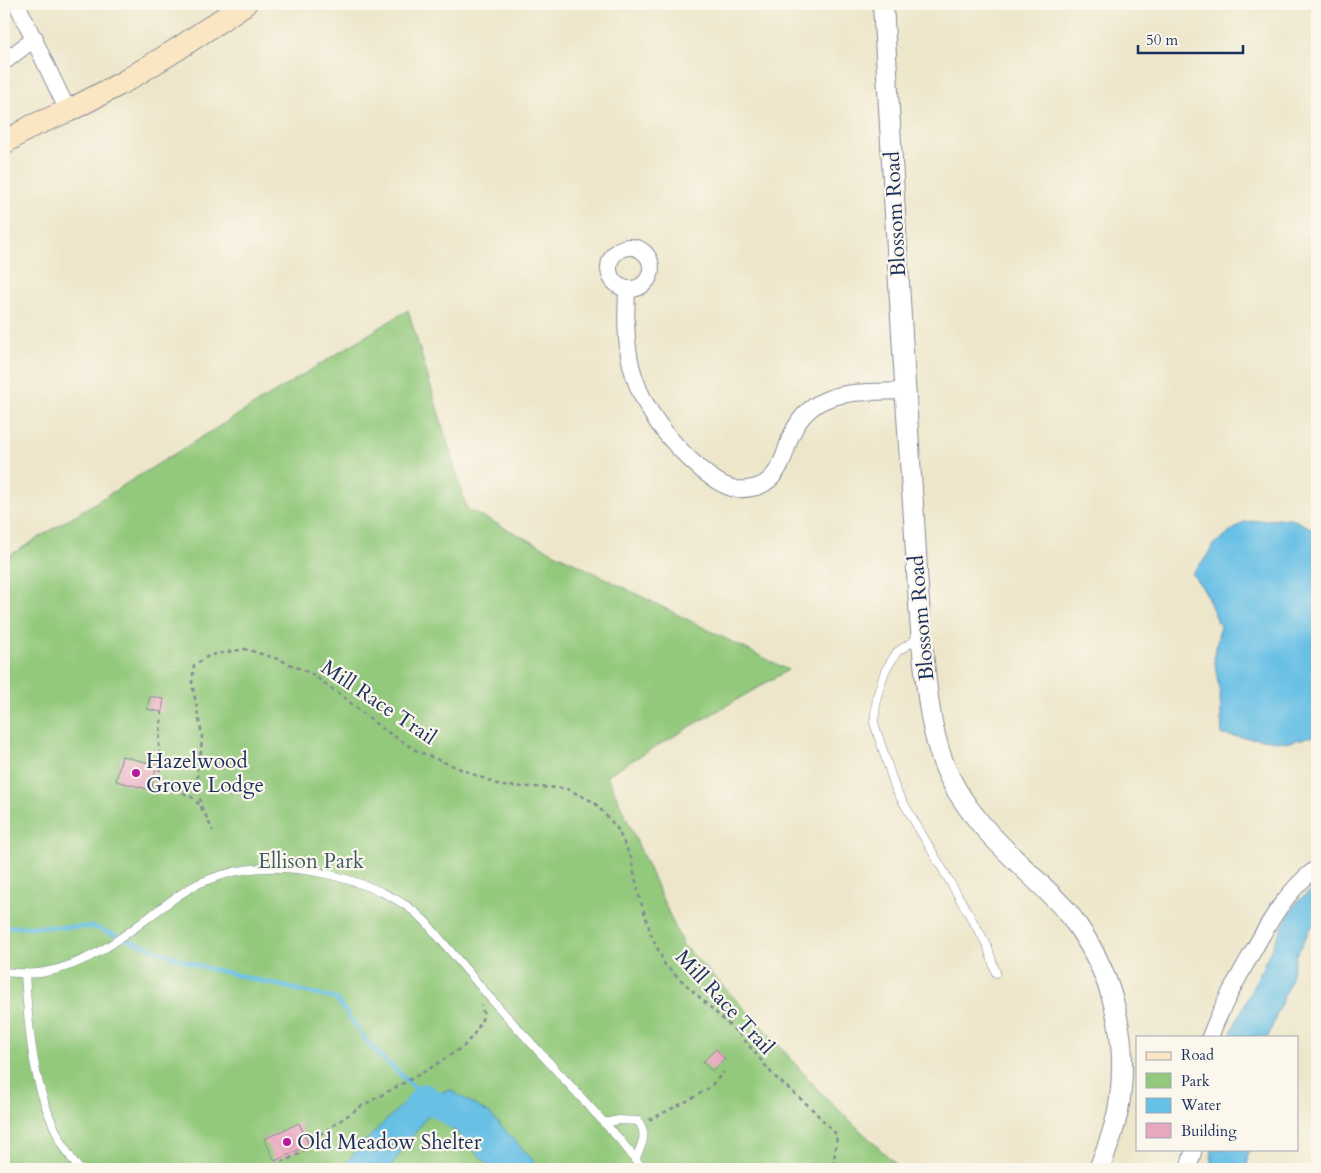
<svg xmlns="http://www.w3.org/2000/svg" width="1321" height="1173" font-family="Cardo,serif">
  <rect width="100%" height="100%" fill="#fbf7ec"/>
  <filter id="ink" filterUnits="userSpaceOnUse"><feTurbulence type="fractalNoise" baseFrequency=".02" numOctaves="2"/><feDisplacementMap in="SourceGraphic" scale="10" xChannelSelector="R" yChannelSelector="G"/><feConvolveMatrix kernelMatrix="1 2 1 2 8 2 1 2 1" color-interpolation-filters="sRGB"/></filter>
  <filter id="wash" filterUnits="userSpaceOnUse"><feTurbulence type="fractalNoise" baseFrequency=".0096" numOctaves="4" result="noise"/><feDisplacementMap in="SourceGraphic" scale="20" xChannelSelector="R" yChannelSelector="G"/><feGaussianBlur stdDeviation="1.12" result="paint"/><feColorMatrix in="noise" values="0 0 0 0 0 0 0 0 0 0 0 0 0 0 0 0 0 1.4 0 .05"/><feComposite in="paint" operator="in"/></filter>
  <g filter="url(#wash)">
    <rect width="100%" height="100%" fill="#ede6ca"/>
    <path fill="#93c97c" stroke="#577c6d" d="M 408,310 L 467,509 L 788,670 L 607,775 L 683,945 L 769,1034 L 819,1091 L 901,1169 L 4,1169 L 4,559 Z"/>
    <g fill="#67c0e5" stroke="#4178a2">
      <path d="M 1290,518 L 1317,531 L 1317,735 L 1289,742 L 1222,735 L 1220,695 L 1214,658 L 1220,627 L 1205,591 L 1192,574 L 1206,557 L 1215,543 L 1244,522 Z"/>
      <path d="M 1317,885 L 1317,921 L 1312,926 L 1296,955 L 1291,978 L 1268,1037 L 1231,1037 L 1232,1030 L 1284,923 L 1297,902 Z"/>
      <path d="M 450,1090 L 490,1114 L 541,1169 L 492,1169 L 454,1130 L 432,1113 L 425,1119 L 389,1169 L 341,1169 L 361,1145 L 405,1102 Z"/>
      <path d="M 1212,1149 L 1248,1149 L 1247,1169 L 1210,1169 Z"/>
    </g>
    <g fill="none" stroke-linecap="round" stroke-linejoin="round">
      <path stroke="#67c0e5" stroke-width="4.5" d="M 4,927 L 94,927 L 199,966 L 336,999 L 372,1048 L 424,1096"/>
      <path stroke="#67c0e5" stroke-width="25" d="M 370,1169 L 424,1096 L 454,1116"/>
    </g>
    <g id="blocks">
      <g fill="#e7a7bf">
        <path d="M 150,696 L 164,699 L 162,712 L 147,709 Z"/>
        <path d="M 122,756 L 157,765 L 151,790 L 116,781 Z"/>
        <path d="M 716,1049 L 725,1059 L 712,1071 L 703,1062 Z"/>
        <path d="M 299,1123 L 309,1145 L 275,1161 L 264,1139 Z"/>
      </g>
    </g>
  </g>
  <g filter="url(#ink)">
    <use href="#blocks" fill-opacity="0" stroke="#848a94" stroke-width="1"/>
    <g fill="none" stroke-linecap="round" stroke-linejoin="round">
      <g stroke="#848a94" stroke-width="9">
        <g id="service">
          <path d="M 919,637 L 897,652 L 885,671 L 877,696 L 874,723 L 896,790 L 987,945 L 996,973"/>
          <path d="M 4,972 C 17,973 32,975 45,972 C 89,964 123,937 157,911 C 172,900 187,888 205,881 C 247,863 292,865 335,876 C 368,885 401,897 425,921 L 491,999 L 621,1141 L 643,1169"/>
          <path d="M 25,973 C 29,1044 35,1111 79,1169"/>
          <path d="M 604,1123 L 619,1120 L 638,1121 C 649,1135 641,1145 635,1160"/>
        </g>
      </g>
      <g stroke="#848a94" stroke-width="18">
        <g id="minor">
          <path d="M 17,4 L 68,111"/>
          <path d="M 4,62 L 35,38"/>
          <circle cx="630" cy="268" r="21"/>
          <path d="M 627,289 C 626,315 625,340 631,365 C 635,382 643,400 652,414 C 666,437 708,484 736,489 C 744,490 758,488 765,483 C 778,475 784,458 788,444 C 807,386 855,393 905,391"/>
          <path d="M 1210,1037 C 1220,1010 1234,985 1248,960 C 1267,926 1285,891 1317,868"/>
          <path d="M 1188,1169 L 1194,1149"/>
        </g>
      </g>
      <g stroke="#848a94" stroke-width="22">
        <path id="tertiary" d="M 883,4 C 893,171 901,337 913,504 C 917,560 918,615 925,671 C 928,702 932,732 943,762 C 965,822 1022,863 1064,908 C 1070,914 1074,921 1079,928 C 1113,978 1128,1038 1120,1098 C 1117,1123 1108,1146 1099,1169"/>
      </g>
      <g stroke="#848a94" stroke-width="24">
        <path id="secondary" d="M 4,143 L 32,126 L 68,111 L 122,83 L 176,50 L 245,4"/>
      </g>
      <g stroke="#848a94" stroke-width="2.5" stroke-dasharray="4 4" stroke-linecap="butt">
        <path d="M 152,785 C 165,789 184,790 194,799 C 203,807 208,821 213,831"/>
        <path d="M 160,787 L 159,742 L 162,712"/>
        <path d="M 202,810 L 198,787 L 197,764 L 201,752 L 202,735 L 192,683 L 194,665 L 210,655 L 245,649 L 278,659 L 312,674 L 346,699 L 380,727 L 417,751 L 502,786 L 565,788 L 594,802 L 617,828 L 631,858 L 639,896 L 651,934 L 665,965 L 742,1037 L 774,1076 L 809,1106 L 837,1135 L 833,1169"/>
        <path d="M 649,1120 L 691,1099 L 709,1088 L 724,1072"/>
        <path d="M 267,1169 L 301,1153 L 316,1137 L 360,1107 L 429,1069 L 464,1046 L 477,1030 L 484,1015 L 481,1005"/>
      </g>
      <use href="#service" stroke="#fff" stroke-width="8"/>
      <use href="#minor" stroke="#fff" stroke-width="16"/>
      <use href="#tertiary" stroke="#fff" stroke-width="20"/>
      <use href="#secondary" stroke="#fbe6c4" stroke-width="22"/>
    </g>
  </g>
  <g fill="#b5179e" stroke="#fbf7ec" stroke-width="2">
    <circle cx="136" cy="773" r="5"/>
    <circle cx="287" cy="1142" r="5"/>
  </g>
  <g text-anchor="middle" stroke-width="4.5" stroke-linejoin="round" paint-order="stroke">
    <g font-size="21" fill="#1b2f5e" stroke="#fbf7ec">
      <text transform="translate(895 214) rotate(-93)" y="7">Blossom Road</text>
      <text transform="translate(921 618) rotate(-95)" y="7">Blossom Road</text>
      <text transform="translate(379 702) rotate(34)" y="7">Mill Race Trail</text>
      <text transform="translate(725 1002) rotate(47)" y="7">Mill Race Trail</text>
    </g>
    <g font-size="21" fill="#1b2f5e" stroke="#fbf7ec" text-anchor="start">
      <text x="146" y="768">Hazelwood<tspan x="146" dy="24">Grove Lodge</tspan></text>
      <text x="297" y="1149">Old Meadow Shelter</text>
    </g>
    <g font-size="21" fill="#3f5d67" stroke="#fbf7ec">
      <text x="311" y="868">Ellison Park</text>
    </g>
  </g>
  <rect width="1321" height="1173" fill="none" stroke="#fbf7ec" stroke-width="20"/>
  <rect x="1136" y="1036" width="162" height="115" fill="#fbf7ec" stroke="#a1a7b3"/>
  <rect x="1146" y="1052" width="25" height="8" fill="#fbe6c4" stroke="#a1a7b3"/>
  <text x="1181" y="1060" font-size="15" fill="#1b2f5e">Road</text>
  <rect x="1146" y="1073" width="25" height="15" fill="#93c97c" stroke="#a1a7b3"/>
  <text x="1181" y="1086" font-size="15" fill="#1b2f5e">Park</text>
  <rect x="1146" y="1098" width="25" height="15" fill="#67c0e5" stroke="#a1a7b3"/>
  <text x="1181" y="1110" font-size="15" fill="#1b2f5e">Water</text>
  <rect x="1146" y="1123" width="25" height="15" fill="#e7a7bf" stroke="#a1a7b3"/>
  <text x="1181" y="1136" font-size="15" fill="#1b2f5e">Building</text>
  <path d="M1138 45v8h105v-8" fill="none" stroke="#1b2f5e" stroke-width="2.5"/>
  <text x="1146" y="45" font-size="15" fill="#1b2f5e" stroke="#fbf7ec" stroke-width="4" paint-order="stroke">50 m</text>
</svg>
